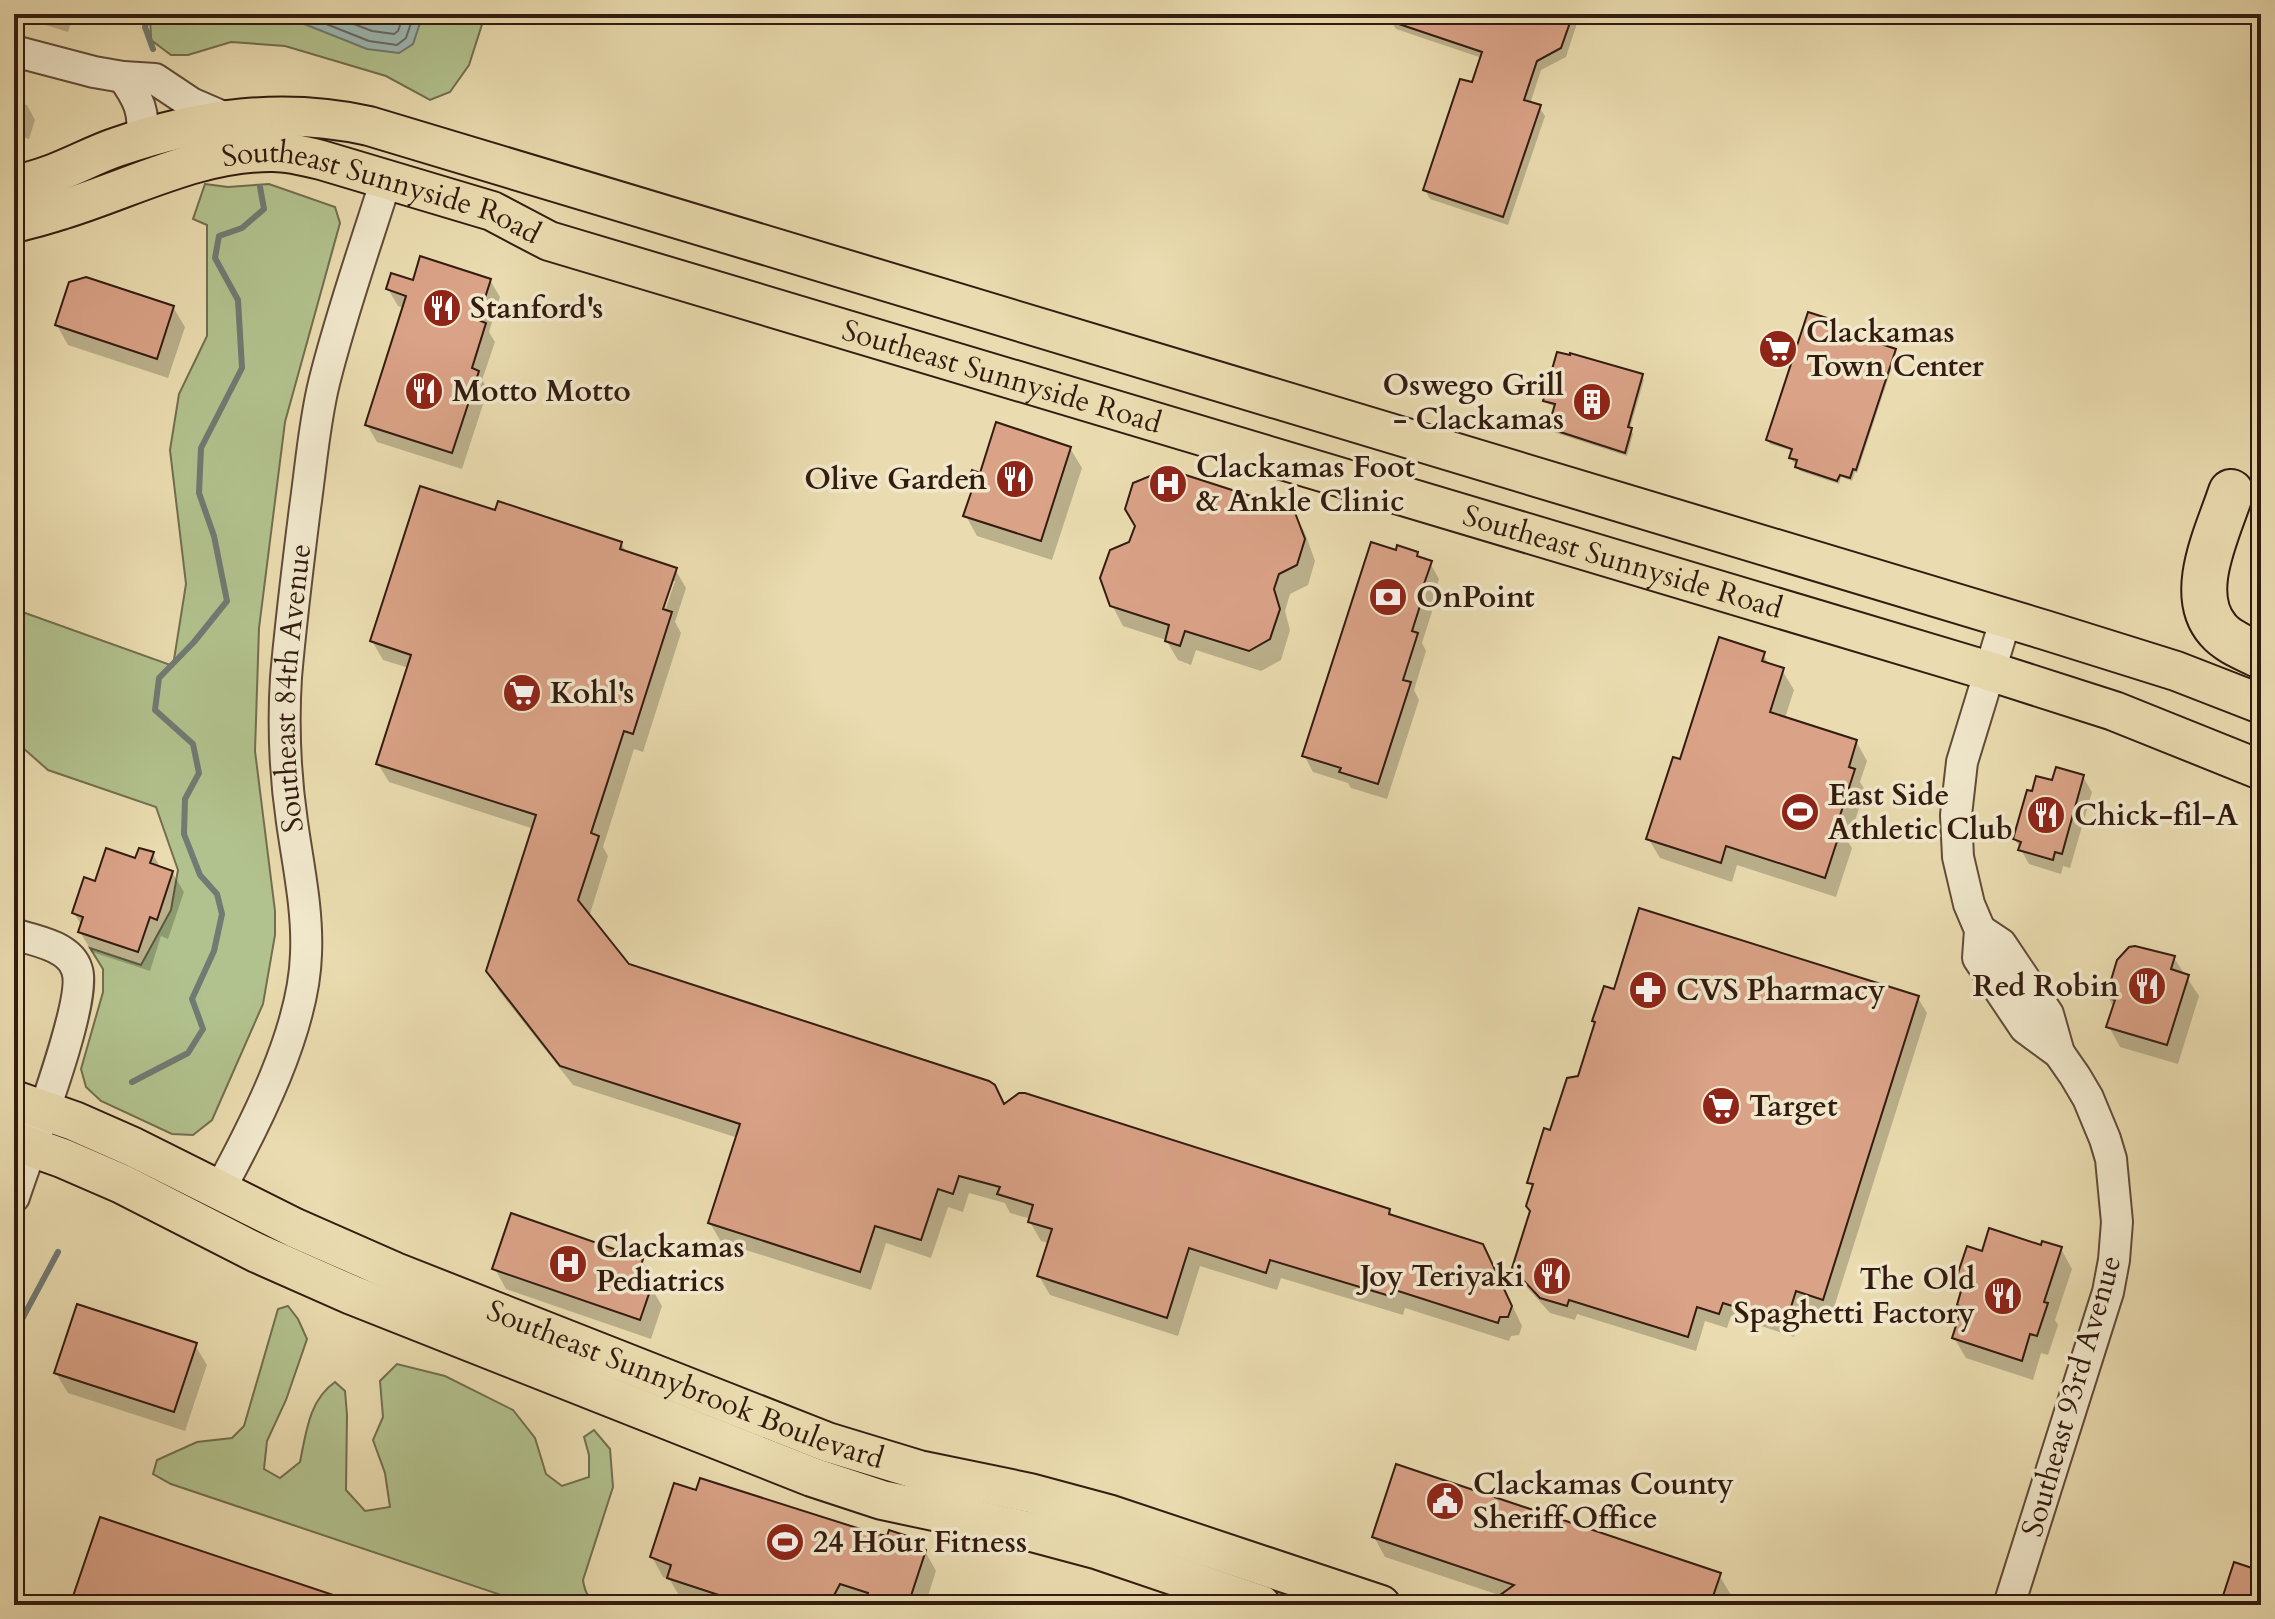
<svg xmlns="http://www.w3.org/2000/svg" width="2275" height="1619" font-family="Cardo,serif">
  <rect width="100%" height="100%" fill="#eadcb0"/>
  <filter id="stains"><feTurbulence type="fractalNoise" baseFrequency=".0025" numOctaves="4"/><feColorMatrix values="0 0 0 0 .2 0 0 0 0 .09 0 0 0 0 .02 0 0 0 .5 -.17"/></filter>
  <radialGradient id="worn" r=".72"><stop offset=".6" stop-color="#630" stop-opacity="0"/><stop offset="1" stop-color="#630" stop-opacity=".3"/></radialGradient>
  <g fill="#b2c28e" stroke="#726e4f" stroke-width="2">
    <path d="M 150,14 L 485,14 L 485,15 L 469,65 L 450,92 L 430,100 L 386,76 L 285,46 L 231,42 L 188,55 L 171,55 L 151,40 Z"/>
    <path d="M 205,184 L 228,187 L 269,184 L 335,207 L 340,223 L 285,422 L 259,628 L 255,751 L 275,911 L 275,935 L 263,1004 L 212,1120 L 193,1135 L 172,1134 L 101,1101 L 86,1087 L 81,1069 L 103,992 L 103,969 L 90,948 L 141,965 L 171,910 L 178,870 L 156,807 L 48,770 L 14,740 L 14,609 L 173,666 L 186,584 L 170,450 L 179,394 L 207,336 L 207,225 L 193,219 Z"/>
    <path d="M 288,1306 L 298,1319 L 307,1339 L 286,1400 L 267,1441 L 264,1469 L 280,1478 L 300,1462 C 306,1433 309,1400 335,1382 L 345,1391 L 347,1415 L 346,1490 L 365,1511 L 390,1507 L 385,1473 L 373,1440 L 383,1417 L 380,1381 L 397,1364 L 445,1376 L 513,1410 L 535,1438 L 546,1474 L 562,1486 L 589,1477 L 589,1455 L 584,1437 L 594,1430 L 610,1449 L 613,1487 L 583,1580 C 585,1594 589,1599 601,1605 L 524,1605 L 513,1599 L 171,1484 L 153,1474 L 157,1460 L 197,1442 L 232,1438 L 244,1426 L 278,1309 Z"/>
  </g>
  <path fill="#9bb9b5" stroke="#717a73" stroke-width="2" d="M 279,14 L 422,14 L 422,17 L 413,44 L 399,53 L 367,49 Z"/>
  <g fill="#0003" fill-rule="evenodd">
    <path d="M 32,14 L 74,14 L 68,32 L 36,22 Z"/>
    <path d="M 1350,14 L 1580,14 L 1566,57 L 1541,70 L 1530,104 L 1539,107 L 1545,116 L 1508,225 L 1430,199 L 1425,190 L 1473,85 L 1482,58 L 1396,29 L 1391,21 L 1375,15 L 1366,19 Z"/>
    <path d="M 14,92 L 21,103 L 27,105 L 35,120 L 29,139 L 14,134 Z"/>
    <path d="M 490,280 L 500,297 L 489,332 L 495,342 L 482,380 L 488,389 L 462,469 L 377,442 L 367,425 L 404,308 L 398,306 L 388,289 L 414,283 Z"/>
    <path d="M 173,307 L 185,327 L 168,378 L 68,345 L 57,325 Z"/>
    <path d="M 1832,322 L 1834,326 L 1832,330 L 1894,351 L 1896,355 L 1857,473 L 1855,472 L 1852,481 L 1841,477 L 1839,484 L 1800,471 L 1797,467 L 1799,463 L 1793,462 L 1791,458 L 1793,451 L 1770,444 L 1768,440 Z"/>
    <path d="M 1642,376 L 1644,380 L 1630,428 L 1633,434 L 1627,456 L 1553,432 L 1551,428 L 1557,407 L 1548,404 L 1545,400 Z"/>
    <path d="M 1070,448 L 1082,468 L 1052,560 L 977,536 L 966,516 L 973,492 L 969,485 L 981,475 Z"/>
    <path d="M 1293,512 L 1305,533 L 1315,561 L 1308,585 L 1290,594 L 1285,611 L 1290,630 L 1281,660 L 1261,671 L 1196,650 L 1191,665 L 1178,660 L 1166,640 L 1123,626 L 1112,605 Z"/>
    <path d="M 496,513 L 621,543 L 627,553 L 675,569 L 686,588 L 675,622 L 681,633 L 643,752 L 634,749 L 603,847 L 608,856 L 589,917 L 628,966 L 994,1086 L 1005,1105 L 1389,1210 L 1393,1218 L 1493,1265 L 1522,1326 L 1519,1335 L 1511,1336 L 1509,1341 L 1405,1308 L 1403,1315 L 1281,1278 L 1277,1290 L 1200,1266 L 1178,1336 L 1050,1295 L 1039,1276 L 1049,1243 L 1041,1241 L 1030,1222 L 1031,1219 L 1010,1213 L 1005,1203 L 969,1193 L 963,1212 L 948,1207 L 931,1258 L 886,1243 L 871,1290 L 721,1242 L 710,1223 L 738,1138 L 573,1085 L 499,991 L 488,971 L 534,829 L 389,782 L 378,764 L 409,668 L 383,660 L 372,641 ZM 671,581 L 675,581 L 662,620 L 658,618 Z"/>
    <path d="M 1397,552 L 1417,554 L 1420,559 L 1430,563 L 1439,579 L 1433,598 L 1435,602 L 1422,643 L 1426,651 L 1414,690 L 1419,700 L 1387,799 L 1351,788 L 1348,783 L 1313,772 L 1304,755 Z"/>
    <path d="M 1763,654 L 1770,666 L 1782,670 L 1794,690 L 1785,718 L 1856,741 L 1867,761 L 1860,782 L 1865,790 L 1848,842 L 1852,848 L 1836,897 L 1737,865 L 1732,882 L 1660,858 L 1648,838 L 1681,762 Z"/>
    <path d="M 2083,777 L 2092,792 L 2070,868 L 2063,866 L 2061,874 L 2029,864 L 2015,839 L 2034,794 L 2054,782 Z"/>
    <path d="M 153,854 L 161,869 L 172,872 L 184,892 L 168,939 L 161,936 L 150,971 L 92,952 L 80,932 L 82,926 L 74,913 L 96,883 Z"/>
    <path d="M 2174,958 L 2199,996 L 2178,1064 L 2120,1047 L 2109,1027 L 2114,1008 L 2108,997 Z"/>
    <path d="M 1615,992 L 1918,998 L 1927,1013 L 1832,1314 L 1804,1305 L 1794,1337 L 1731,1316 L 1727,1328 L 1705,1321 L 1696,1351 L 1577,1314 L 1575,1320 L 1550,1313 L 1523,1283 L 1514,1267 L 1532,1213 L 1533,1189 L 1529,1182 L 1580,1078 Z"/>
    <path d="M 2042,1248 L 2061,1249 L 2072,1269 L 2055,1320 L 2058,1325 L 2048,1355 L 2041,1353 L 2033,1380 L 1966,1358 L 1954,1338 L 1963,1312 L 1959,1305 L 1961,1297 L 1956,1288 L 1983,1254 Z"/>
    <path d="M 642,1260 L 653,1280 L 651,1287 L 662,1306 L 651,1339 L 506,1289 L 495,1269 Z"/>
    <path d="M 195,1345 L 207,1365 L 185,1431 L 68,1393 L 56,1373 Z"/>
    <path d="M 872,1535 L 914,1541 L 919,1549 L 925,1551 L 936,1571 L 925,1605 L 858,1605 L 851,1603 L 850,1605 L 703,1605 L 680,1597 L 670,1580 L 663,1577 L 652,1557 Z"/>
    <path d="M 1374,1537 L 1719,1575 L 1731,1595 L 1727,1605 L 1490,1605 L 1502,1596 L 1385,1557 Z"/>
  </g>
  <g fill="none" stroke-linecap="round" stroke-linejoin="round">
    <g stroke="#676a62" stroke-width="2">
      <path d="M 301,14 L 369,41 L 397,45 L 406,38 L 414,14"/>
      <path d="M 328,14 L 372,31 L 394,34 L 398,31 L 404,14"/>
    </g>
    <g stroke="#717a73" stroke-width="6">
      <path d="M 149,14 L 145,27 L 153,49"/>
      <path d="M 132,1082 L 188,1053 L 203,1029 L 192,999 L 214,951 L 222,914 L 217,894 L 200,875 L 184,834 L 185,799 L 199,773 L 193,744 L 155,710 L 159,678 L 194,642 L 227,601 L 214,536 L 199,493 L 201,448 L 242,368 L 238,300 L 215,258 L 219,236 L 242,228 L 264,209 L 260,187"/>
      <path d="M 14,1334 L 58,1252"/>
    </g>
  </g>
  <g fill="#daa287" stroke="#331b10" stroke-width="2">
    <path d="M 1378,14 L 1573,14 L 1561,48 L 1537,61 L 1524,100 L 1541,105 L 1503,217 L 1423,190 L 1460,79 L 1472,82 L 1482,52 L 1378,17 Z"/>
    <path d="M 420,256 L 491,279 L 478,320 L 486,323 L 472,368 L 479,371 L 452,453 L 365,425 L 406,296 L 386,289 L 391,273 L 413,280 Z"/>
    <path d="M 86,277 L 174,306 L 157,359 L 55,325 L 69,282 Z"/>
    <path d="M 1808,312 L 1833,320 L 1831,327 L 1896,349 L 1856,470 L 1853,469 L 1850,478 L 1840,475 L 1837,481 L 1795,467 L 1797,460 L 1789,458 L 1792,449 L 1766,440 Z"/>
    <path d="M 1557,352 L 1570,355 L 1570,353 L 1643,374 L 1628,427 L 1632,428 L 1625,453 L 1548,428 L 1555,404 L 1543,401 Z"/>
    <path d="M 996,422 L 1071,447 L 1041,541 L 963,516 L 973,487 L 967,485 L 972,470 L 980,473 Z"/>
    <path d="M 1167,469 L 1294,510 L 1305,539 L 1297,565 L 1279,574 L 1274,589 L 1280,609 L 1270,639 L 1249,651 L 1185,631 L 1180,646 L 1165,641 L 1169,625 L 1110,606 L 1100,578 L 1110,550 L 1129,542 L 1135,526 L 1125,509 L 1133,483 Z"/>
    <path d="M 420,486 L 495,510 L 498,501 L 622,542 L 620,549 L 677,568 L 663,609 L 672,612 L 633,734 L 624,731 L 591,833 L 599,836 L 578,900 L 629,964 L 989,1081 L 995,1085 L 1004,1104 L 1019,1093 L 1025,1093 L 1390,1209 L 1389,1214 L 1483,1244 L 1512,1306 L 1508,1317 L 1500,1317 L 1498,1323 L 1395,1290 L 1393,1297 L 1270,1260 L 1266,1273 L 1189,1248 L 1167,1318 L 1037,1276 L 1052,1229 L 1028,1222 L 1033,1205 L 997,1194 L 1000,1187 L 959,1176 L 953,1194 L 938,1189 L 921,1240 L 875,1226 L 860,1272 L 708,1223 L 740,1124 L 560,1066 L 486,971 L 536,815 L 376,764 L 411,655 L 370,641 Z"/>
    <path d="M 1371,542 L 1396,550 L 1397,545 L 1418,552 L 1417,556 L 1432,561 L 1424,584 L 1427,584 L 1412,631 L 1418,633 L 1403,680 L 1411,682 L 1378,784 L 1339,772 L 1341,768 L 1302,756 Z"/>
    <path d="M 1719,637 L 1765,652 L 1762,661 L 1784,668 L 1770,712 L 1857,740 L 1849,767 L 1855,769 L 1837,825 L 1842,826 L 1825,878 L 1726,846 L 1721,863 L 1646,839 L 1673,757 L 1680,759 Z"/>
    <path d="M 2056,767 L 2084,775 L 2062,854 L 2055,852 L 2053,860 L 2018,850 L 2021,842 L 2013,839 L 2027,790 L 2032,791 L 2036,776 L 2052,780 Z"/>
    <path d="M 106,848 L 135,858 L 139,848 L 154,852 L 150,863 L 173,871 L 157,920 L 150,917 L 138,952 L 78,932 L 83,917 L 72,913 L 84,877 L 95,881 Z"/>
    <path d="M 1639,908 L 1919,996 L 1823,1300 L 1796,1291 L 1786,1323 L 1723,1303 L 1719,1314 L 1697,1307 L 1688,1337 L 1569,1300 L 1567,1306 L 1540,1298 L 1512,1268 L 1530,1211 L 1526,1206 L 1533,1184 L 1527,1183 L 1544,1128 L 1550,1130 L 1567,1078 L 1578,1076 L 1595,1022 L 1592,1021 L 1604,986 L 1614,989 Z"/>
    <path d="M 2135,946 L 2175,956 L 2171,969 L 2189,975 L 2167,1045 L 2106,1027 L 2115,1000 L 2106,997 L 2117,960 L 2129,947 Z"/>
    <path d="M 511,1213 L 643,1259 L 636,1279 L 652,1285 L 640,1320 L 492,1269 Z"/>
    <path d="M 1989,1228 L 2041,1245 L 2042,1241 L 2062,1247 L 2044,1302 L 2048,1303 L 2037,1336 L 2030,1334 L 2022,1361 L 1952,1338 L 1962,1307 L 1957,1305 L 1961,1291 L 1953,1288 L 1967,1246 L 1982,1251 Z"/>
    <path d="M 77,1304 L 197,1343 L 174,1412 L 54,1373 Z"/>
    <path d="M 1396,1464 L 1721,1573 L 1710,1605 L 1486,1605 L 1514,1585 L 1372,1537 Z"/>
    <path d="M 700,1478 L 873,1533 L 887,1536 L 889,1530 L 916,1539 L 914,1545 L 926,1550 L 908,1605 L 883,1605 L 866,1599 L 868,1593 L 840,1584 L 830,1603 L 820,1600 L 818,1605 L 749,1605 L 667,1578 L 671,1565 L 650,1557 L 674,1483 L 696,1490 Z"/>
    <path d="M 100,1517 L 354,1602 L 354,1605 L 70,1605 Z"/>
    <path d="M 2234,1562 L 2261,1571 L 2261,1605 L 2220,1605 Z"/>
  </g>
  <g fill="none" stroke-linecap="round" stroke-linejoin="round">
    <g stroke="#614b38" stroke-width="34">
      <g id="minor">
        <path d="M 14,51 L 94,72 L 123,77 L 155,79 L 191,103 L 228,119"/>
        <path d="M 123,77 C 138,98 146,113 141,140"/>
        <path d="M 2006,618 L 1962,762 L 1956,815 L 1958,857 L 1969,904 L 1980,930 L 1978,958 L 2025,1028 L 2059,1053 L 2075,1076 L 2088,1098 L 2105,1139 L 2111,1159 L 2117,1222 L 2114,1260 L 2108,1292 L 2009,1605"/>
        <path d="M 1980,930 L 2001,944 L 2048,1014 L 2059,1053"/>
        <path id="s1" d="M 219,1191 C 255,1125 304,1030 306,954 C 308,910 298,865 292,822 C 285,774 283,725 286,677 C 291,620 298,564 305,508 C 311,466 314,424 324,383 C 341,314 365,247 386,180"/>
        <path d="M 14,1197 C 27,1156 88,1002 77,970 C 71,948 39,941 20,936"/>
        <path d="M 1305,1605 L 1310,1582"/>
      </g>
    </g>
    <g stroke="#331b10" stroke-width="42">
      <g id="major">
        <path d="M 14,186 C 28,182 42,178 55,173 C 76,165 96,154 117,147 C 201,118 282,107 369,126 L 2045,630 L 2176,671 L 2261,704"/>
        <path id="s2" d="M 14,223 C 30,219 46,215 61,210 C 130,189 199,151 273,152 C 289,152 305,156 321,160 L 492,211 L 549,241 L 1989,671 L 2114,711 L 2261,770"/>
        <path id="s3" d="M 14,1100 L 74,1121 L 133,1147 L 295,1228 L 395,1272 L 827,1442 L 919,1470 L 1030,1493 L 1108,1514 L 1381,1605"/>
        <path d="M 14,1141 L 62,1158 L 122,1184 L 257,1253 L 352,1295 L 812,1477 L 882,1500 L 1028,1531 L 1099,1550 L 1261,1605"/>
      </g>
    </g>
    <g stroke="#331b10" stroke-width="48">
      <path id="highway" d="M 2231,492 C 2218,532 2186,594 2218,630 C 2228,642 2247,649 2261,656"/>
    </g>
    <use href="#minor" stroke="#f1e8cc" stroke-width="30"/>
    <use href="#major" stroke="#eadcb0" stroke-width="38"/>
    <use href="#highway" stroke="#eadcb0" stroke-width="44"/>
  </g>
  <defs>
    <g id="restaurant-disc" transform="scale(2)"><circle r="9.5" fill="#8f2418" stroke="#f1e8cc"/><path d="M-5-6h1v4h1v-4h1v4h1v-4h1v5L-1.5 .5V6h-2V.5L-5-1ZM5-6V6H3V1.5H1.5Q1.5-4 5-6Z" fill="#fff"/></g>
    <g id="supermarket-disc" transform="scale(2)"><circle r="9.5" fill="#8f2418" stroke="#f1e8cc"/><path d="M-6-5.5h2.5l.6 2H6L4.5 2H-2.5L-4.4-4H-6ZM-1.5 3.2a1.3 1.3 0 1 0 .1 0ZM3 3.2a1.3 1.3 0 1 0 .1 0Z" fill="#fff"/></g>
    <g id="building-disc" transform="scale(2)"><circle r="9.5" fill="#8f2418" stroke="#f1e8cc"/><path d="M-4-6H4V6H1V3H-1V6H-4ZM-2.5-4.3h1.7v1.8h-1.7ZM.8-4.3h1.7v1.8H.8ZM-2.5-1h1.7V.8h-1.7ZM.8-1h1.7V.8H.8Z" fill="#fff"/></g>
    <g id="hospital-disc" transform="scale(2)"><circle r="9.5" fill="#8f2418" stroke="#f1e8cc"/><path d="M-5-5h3v3.5h4V-5h3V5h-3V1.5h-4V5h-3Z" fill="#fff"/></g>
    <g id="bank-disc" transform="scale(2)"><circle r="9.5" fill="#8f2418" stroke="#f1e8cc"/><path d="M-6-4H6V4H-6ZM0-2.3a2.3 2.3 0 1 0 0 4.6a2.3 2.3 0 1 0 0-4.6Z" fill="#fff"/></g>
    <g id="stadium-disc" transform="scale(2)"><circle r="9.5" fill="#8f2418" stroke="#f1e8cc"/><path d="M0-5a6.5 5 0 1 0 0 10a6.5 5 0 1 0 0-10ZM-3.5-1.8h7v3.6h-7Z" fill="#fff"/></g>
    <g id="pharmacy-disc" transform="scale(2)"><circle r="9.5" fill="#8f2418" stroke="#f1e8cc"/><path d="M-2-6h4v4h4v4h-4v4h-4v-4h-4v-4h4Z" fill="#fff"/></g>
    <g id="civic-disc" transform="scale(2)"><circle r="9.5" fill="#8f2418" stroke="#f1e8cc"/><path d="M-.6-6.5H3V-4.5H.6V-3L4-1V1h2V6H-6V1h2V-1L-.6-3ZM-1.2 2.5V6h2.4V2.5Z" fill="#fff"/></g>
  </defs>
  <g fill-rule="evenodd">
    <use href="#restaurant-disc" x="442" y="308"/>
    <use href="#supermarket-disc" x="1778" y="349"/>
    <use href="#restaurant-disc" x="424" y="391"/>
    <use href="#building-disc" x="1592" y="402"/>
    <use href="#restaurant-disc" x="1015" y="479"/>
    <use href="#hospital-disc" x="1168" y="484"/>
    <use href="#bank-disc" x="1388" y="597"/>
    <use href="#supermarket-disc" x="522" y="693"/>
    <use href="#stadium-disc" x="1800" y="812"/>
    <use href="#restaurant-disc" x="2046" y="815"/>
    <use href="#restaurant-disc" x="2147" y="986"/>
    <use href="#pharmacy-disc" x="1648" y="990"/>
    <use href="#supermarket-disc" x="1721" y="1106"/>
    <use href="#hospital-disc" x="568" y="1264"/>
    <use href="#restaurant-disc" x="1552" y="1276"/>
    <use href="#restaurant-disc" x="2003" y="1296"/>
    <use href="#civic-disc" x="1445" y="1501"/>
    <use href="#stadium-disc" x="785" y="1542"/>
  </g>
  <g text-anchor="middle" stroke-width="7" stroke-linejoin="round" paint-order="stroke">
    <g font-size="30" fill="#331b10" stroke="#f1e8cc">
      <text dy="10" stroke="none"><textPath href="#s2" startOffset="384">Southeast Sunnyside Road</textPath></text>
      <text dy="10" stroke="none"><textPath href="#s2" startOffset="1034">Southeast Sunnyside Road</textPath></text>
      <text dy="10" stroke="none"><textPath href="#s2" startOffset="1682">Southeast Sunnyside Road</textPath></text>
      <text dy="10" stroke="none"><textPath href="#s1" startOffset="522">Southeast 84th Avenue</textPath></text>
      <text dy="10" stroke="none"><textPath href="#s3" startOffset="730">Southeast Sunnybrook Boulevard</textPath></text>
      <text transform="translate(2071 1396) rotate(-74)" y="10">Southeast 93rd Avenue</text>
    </g>
    <g font-size="30" font-weight="bold" fill="#331b10" stroke="#f1e8cc" text-anchor="start">
      <text x="470" y="318">Stanford's</text>
      <text x="1806" y="342">Clackamas<tspan x="1806" dy="34">Town Center</tspan></text>
      <text x="1564" y="395" text-anchor="end">Oswego Grill<tspan x="1564" dy="34">- Clackamas</tspan></text>
      <text x="452" y="401">Motto Motto</text>
      <text x="1196" y="477">Clackamas Foot<tspan x="1196" dy="34">&amp; Ankle Clinic</tspan></text>
      <text x="987" y="489" text-anchor="end">Olive Garden</text>
      <text x="1416" y="607">OnPoint</text>
      <text x="550" y="703">Kohl's</text>
      <text x="1828" y="805">East Side<tspan x="1828" dy="34">Athletic Club</tspan></text>
      <text x="2074" y="825">Chick-fil-A</text>
      <text x="2119" y="996" text-anchor="end">Red Robin</text>
      <text x="1676" y="1000">CVS Pharmacy</text>
      <text x="1749" y="1116">Target</text>
      <text x="596" y="1257">Clackamas<tspan x="596" dy="34">Pediatrics</tspan></text>
      <text x="1524" y="1286" text-anchor="end">Joy Teriyaki</text>
      <text x="1975" y="1289" text-anchor="end">The Old<tspan x="1975" dy="34">Spaghetti Factory</tspan></text>
      <text x="1473" y="1494">Clackamas County<tspan x="1473" dy="34">Sheriff Office</tspan></text>
      <text x="813" y="1552">24 Hour Fitness</text>
    </g>
  </g>
  <rect width="2275" height="1619" fill="none" stroke="#eadcb0" stroke-width="48"/>
  <rect x="16" y="16" width="2243" height="1587" fill="none" stroke="#331b10" stroke-width="4"/>
  <rect x="24" y="24" width="2227" height="1571" fill="none" stroke="#331b10" stroke-width="2"/>
  <rect width="100%" height="100%" filter="url(#stains)"/>
  <rect width="100%" height="100%" fill="url(#worn)"/>
</svg>
